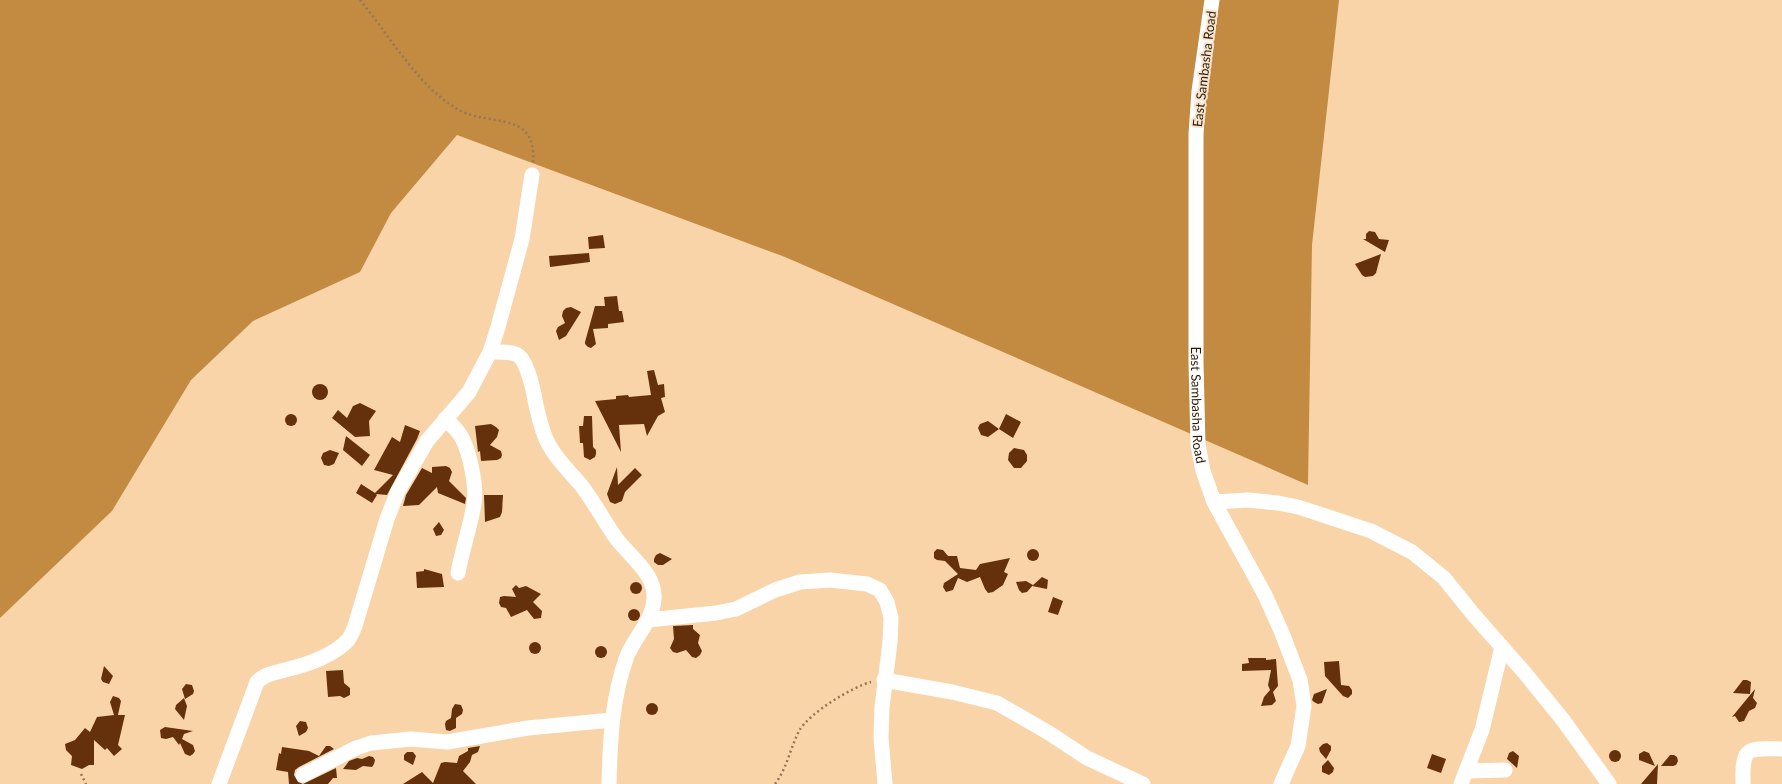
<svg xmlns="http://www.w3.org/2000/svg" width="1782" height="784" font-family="Lato,sans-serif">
  <rect width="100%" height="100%" fill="#fad4a9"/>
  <path fill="#c38b42" d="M 0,0 L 1339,0 L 1312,245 L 1308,485 L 785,257 L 457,135 L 391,213 L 360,272 L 253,321 L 191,380 L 112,511 L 0,618 Z"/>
  <g fill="#65310c">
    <path d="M 1369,231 L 1375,232 L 1379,239 L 1389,240 L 1385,252 L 1363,239 L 1366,239 L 1366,234 Z"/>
    <path d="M 603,235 L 605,248 L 589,249 L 588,237 Z"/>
    <path d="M 589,253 L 590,262 L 550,267 L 549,256 Z"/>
    <path d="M 1381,254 L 1376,273 L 1373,276 L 1365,277 L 1362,275 L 1355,264 Z"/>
    <path d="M 617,296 L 619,311 L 622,311 L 624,322 L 608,324 L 608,328 L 593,329 L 596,344 L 591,348 L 588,347 L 585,344 L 585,342 L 595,306 L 605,306 L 604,297 Z"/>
    <path d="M 571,307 L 581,312 L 566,336 L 559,340 L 556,331 L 558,327 L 565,323 L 562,316 L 563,311 L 566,308 Z"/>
    <path d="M 654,370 L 658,385 L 664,384 L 665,397 L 661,398 L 665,412 L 658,416 L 647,436 L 644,424 L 619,425 L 621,452 L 595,401 L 616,399 L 616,396 L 628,395 L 629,397 L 651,395 L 647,371 Z"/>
    <circle cx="320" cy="392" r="8"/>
    <path d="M 360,403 L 376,411 L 369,421 L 370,436 L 355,437 L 332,418 L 338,410 L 347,418 L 353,406 Z"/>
    <path d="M 1006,414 L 1021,422 L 1013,438 L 999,429 L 988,437 L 981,435 L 978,428 L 980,424 L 988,421 L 999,429 Z"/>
    <circle cx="291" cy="420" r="6"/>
    <path d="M 584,416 L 592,416 L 593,447 L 596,450 L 596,454 L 595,457 L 590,460 L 584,457 L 583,443 L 580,443 L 579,426 L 583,426 Z"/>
    <path d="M 491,424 L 496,427 L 499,430 L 497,437 L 490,445 L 501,451 L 502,455 L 501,458 L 497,460 L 481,461 L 480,451 L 478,452 L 475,426 Z"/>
    <path d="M 405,425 L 420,431 L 417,439 L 387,495 L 376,494 L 377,495 L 372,503 L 356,493 L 361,484 L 375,493 L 393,475 L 374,470 L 392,437 L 400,442 Z"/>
    <path d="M 346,436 L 370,455 L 362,466 L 343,450 Z"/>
    <path d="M 1014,448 L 1024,450 L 1027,455 L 1027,461 L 1021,468 L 1014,468 L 1008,460 L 1009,453 Z"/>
    <path d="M 330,450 L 339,453 L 334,464 L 329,466 L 324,465 L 321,458 L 323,453 Z"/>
    <path d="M 446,466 L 450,468 L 452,472 L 449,481 L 466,498 L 465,504 L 438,493 L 437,487 L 419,505 L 403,506 L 406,495 L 422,468 L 432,473 L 432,467 Z"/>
    <path d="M 617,467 L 618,485 L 635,468 L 642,475 L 625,492 L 622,501 L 615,504 L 610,502 L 607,494 Z"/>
    <path d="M 484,495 L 503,495 L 502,512 L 500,517 L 485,522 Z"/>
    <path d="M 439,522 L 444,530 L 441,535 L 436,536 L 433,529 Z"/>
    <path d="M 937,549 L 943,550 L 948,556 L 957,556 L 960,568 L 976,570 L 980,564 L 1010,558 L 1004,572 L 1008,574 L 1003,585 L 993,592 L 988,593 L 985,589 L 980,577 L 967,582 L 958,578 L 953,590 L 946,592 L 943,587 L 944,583 L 958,574 L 945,561 L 937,560 L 934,558 L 934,552 Z"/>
    <circle cx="1033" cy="555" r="6"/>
    <path d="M 660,553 L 672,559 L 663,565 L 658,565 L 654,562 L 654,559 L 656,555 Z"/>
    <path d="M 424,569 L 442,574 L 444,587 L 417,588 L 416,572 L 424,571 Z"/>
    <path d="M 1042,577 L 1048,580 L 1047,589 L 1032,586 Z"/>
    <path d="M 1026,581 L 1033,585 L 1027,592 L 1022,593 L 1019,590 L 1016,582 Z"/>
    <circle cx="636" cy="588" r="6"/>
    <path d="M 516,585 L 519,588 L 526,586 L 541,594 L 533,602 L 542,611 L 541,618 L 534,619 L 527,610 L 511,617 L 506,608 L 501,607 L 499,603 L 500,597 L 504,596 L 516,597 L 512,589 Z"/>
    <path d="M 1053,597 L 1063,601 L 1058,615 L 1048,612 Z"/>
    <circle cx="634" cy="615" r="6"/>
    <path d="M 693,625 L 693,629 L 700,635 L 698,643 L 702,651 L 700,655 L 696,658 L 692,657 L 686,650 L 677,653 L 673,652 L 670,648 L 674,639 L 673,626 Z"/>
    <circle cx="535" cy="648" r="6"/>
    <circle cx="601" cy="652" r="6"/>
    <path d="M 1248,658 L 1266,658 L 1266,660 L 1276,659 L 1278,686 L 1273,692 L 1276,701 L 1272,705 L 1261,706 L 1264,697 L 1270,690 L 1268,685 L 1271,670 L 1242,671 L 1242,664 L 1249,663 Z"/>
    <path d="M 1339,661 L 1341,685 L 1349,686 L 1352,690 L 1352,694 L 1348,698 L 1343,696 L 1325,676 L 1324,662 Z"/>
    <path d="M 104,666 L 113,676 L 109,684 L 103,682 L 101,679 Z"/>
    <path d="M 343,670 L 344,683 L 350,688 L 350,695 L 344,698 L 340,696 L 328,697 L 326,671 Z"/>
    <path d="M 1743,680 L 1747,680 L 1751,682 L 1750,694 L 1733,693 Z"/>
    <path d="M 186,684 L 192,685 L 194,691 L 193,694 L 185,699 L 182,689 Z"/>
    <path d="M 1327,689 L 1322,703 L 1318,704 L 1314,702 L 1312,700 L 1314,694 Z"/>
    <path d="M 1755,689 L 1753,698 L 1757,703 L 1755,708 L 1749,711 L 1744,721 L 1739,722 L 1735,716 L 1732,717 Z"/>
    <path d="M 113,696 L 119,698 L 121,701 L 118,715 L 125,715 L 118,745 L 122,749 L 114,756 L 107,748 L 105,750 L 94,740 L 94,765 L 89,765 L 82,769 L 71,765 L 72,756 L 66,750 L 65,744 L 75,740 L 85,728 L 90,732 L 97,717 L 114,715 L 110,702 Z"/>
    <path d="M 184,698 L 187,706 L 184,720 L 175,709 L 176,705 Z"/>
    <circle cx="652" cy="709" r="6"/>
    <path d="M 455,704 L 461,705 L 463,710 L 462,714 L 456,718 L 456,728 L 450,731 L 446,730 L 445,724 L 446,721 L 451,718 L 452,709 Z"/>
    <path d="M 300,721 L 306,722 L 308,728 L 306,732 L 299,736 L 296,726 Z"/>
    <path d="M 165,727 L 193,731 L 184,734 L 182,739 L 193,745 L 195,751 L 193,754 L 190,756 L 185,754 L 180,743 L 179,745 L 173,737 L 166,739 L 161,738 L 160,730 Z"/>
    <path d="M 1327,743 L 1331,746 L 1331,750 L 1326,759 L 1320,752 L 1319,748 L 1323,744 Z"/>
    <path d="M 326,746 L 330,746 L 334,749 L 299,767 L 295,770 L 294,775 L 298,782 L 303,784 L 336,768 L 337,778 L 333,778 L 328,784 L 289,784 L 288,772 L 276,770 L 279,753 L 281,754 L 282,747 L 309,751 L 319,756 Z"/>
    <path d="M 480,746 L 478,752 L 472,755 L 470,762 L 463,771 L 476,784 L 403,784 L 422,772 L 433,783 L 441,763 L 445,762 L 457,763 L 459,756 L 468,751 L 468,748 Z"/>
    <circle cx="1615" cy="756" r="6"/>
    <path d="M 1513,751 L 1519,756 L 1517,768 L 1507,759 L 1509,753 Z"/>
    <path d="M 1644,751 L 1649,753 L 1655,766 L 1639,760 L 1639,754 Z"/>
    <path d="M 407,752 L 413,752 L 416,756 L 413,765 L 404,760 L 404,755 Z"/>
    <path d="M 1432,754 L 1446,759 L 1441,773 L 1427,768 Z"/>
    <path d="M 1670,755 L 1674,755 L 1677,757 L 1678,761 L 1676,765 L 1673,766 L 1661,766 Z"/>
    <path d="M 369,756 L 373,757 L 375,760 L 374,764 L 372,767 L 363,766 L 356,770 L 343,769 L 349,761 L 357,758 L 362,759 Z"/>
    <path d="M 1328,760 L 1334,768 L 1333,772 L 1329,775 L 1322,772 L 1322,766 Z"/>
    <path d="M 1658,764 L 1657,784 L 1641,784 Z"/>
  </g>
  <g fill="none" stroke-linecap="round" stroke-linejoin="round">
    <g stroke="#937757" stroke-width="2.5" stroke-dasharray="2 3" stroke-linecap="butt">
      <path d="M 360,0 C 390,36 418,87 459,110 C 490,127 537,110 533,162"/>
      <path d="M 81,774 L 86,784"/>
      <path d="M 775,784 C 787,768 790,749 799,731 C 809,713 852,687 871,682"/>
    </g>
    <g stroke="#fff" stroke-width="15">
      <path id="s1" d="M 1212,0 L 1199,91 L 1196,134 L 1196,363 L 1198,445 L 1203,471 L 1214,502 L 1265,595 L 1282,633 L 1300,680 L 1304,706 L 1298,746 L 1281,784"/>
      <path d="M 490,352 C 498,352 512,351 519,356 C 528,364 534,393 536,405 C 539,418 542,433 549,445 C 557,460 570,472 581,485 C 594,502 604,521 616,538 C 630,557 655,573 654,598 C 653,621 635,636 627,656 C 612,697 610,740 609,784"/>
      <path d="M 445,419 C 452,425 458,430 462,438 C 470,454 477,486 474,504 C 470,528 462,550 458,573"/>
      <path d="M 1214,502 L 1248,500 L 1278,503 L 1298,507 L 1371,531 L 1412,552 L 1444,578 L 1473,614 L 1524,672 L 1563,720 L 1609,784"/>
      <path d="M 648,620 L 716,613 L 736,609 L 775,590 L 800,582 L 830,580 L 867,584 L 880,590 L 887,602 L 891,618 L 890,642 L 882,707 L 881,738 L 885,784"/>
      <path d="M 884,680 L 952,692 L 997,703 L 1049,733 L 1087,758 L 1143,784"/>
      <path d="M 1466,771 L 1505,770"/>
      <path d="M 303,775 L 356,748 L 371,743 L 411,739 L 447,742 L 528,728 L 612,720"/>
      <path d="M 219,784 L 257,682 C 265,674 274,673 285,670 C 306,665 332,657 348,640 C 351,636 353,631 355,626 L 387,519 L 398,491 L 427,441 L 469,392 L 490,352 L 498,327 L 522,239 L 532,175"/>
      <path d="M 1461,784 L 1482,730 L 1502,647"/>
      <path d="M 1743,784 C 1742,746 1747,748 1782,749"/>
    </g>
  </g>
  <g text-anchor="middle" stroke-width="4" stroke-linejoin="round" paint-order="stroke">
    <g font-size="13" fill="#2a1903" stroke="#f8e5d0">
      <text transform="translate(1204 69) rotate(-83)" y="5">East Sambasha Road</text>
      <text dy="5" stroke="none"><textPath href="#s1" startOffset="406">East Sambasha Road</textPath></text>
    </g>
  </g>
</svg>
